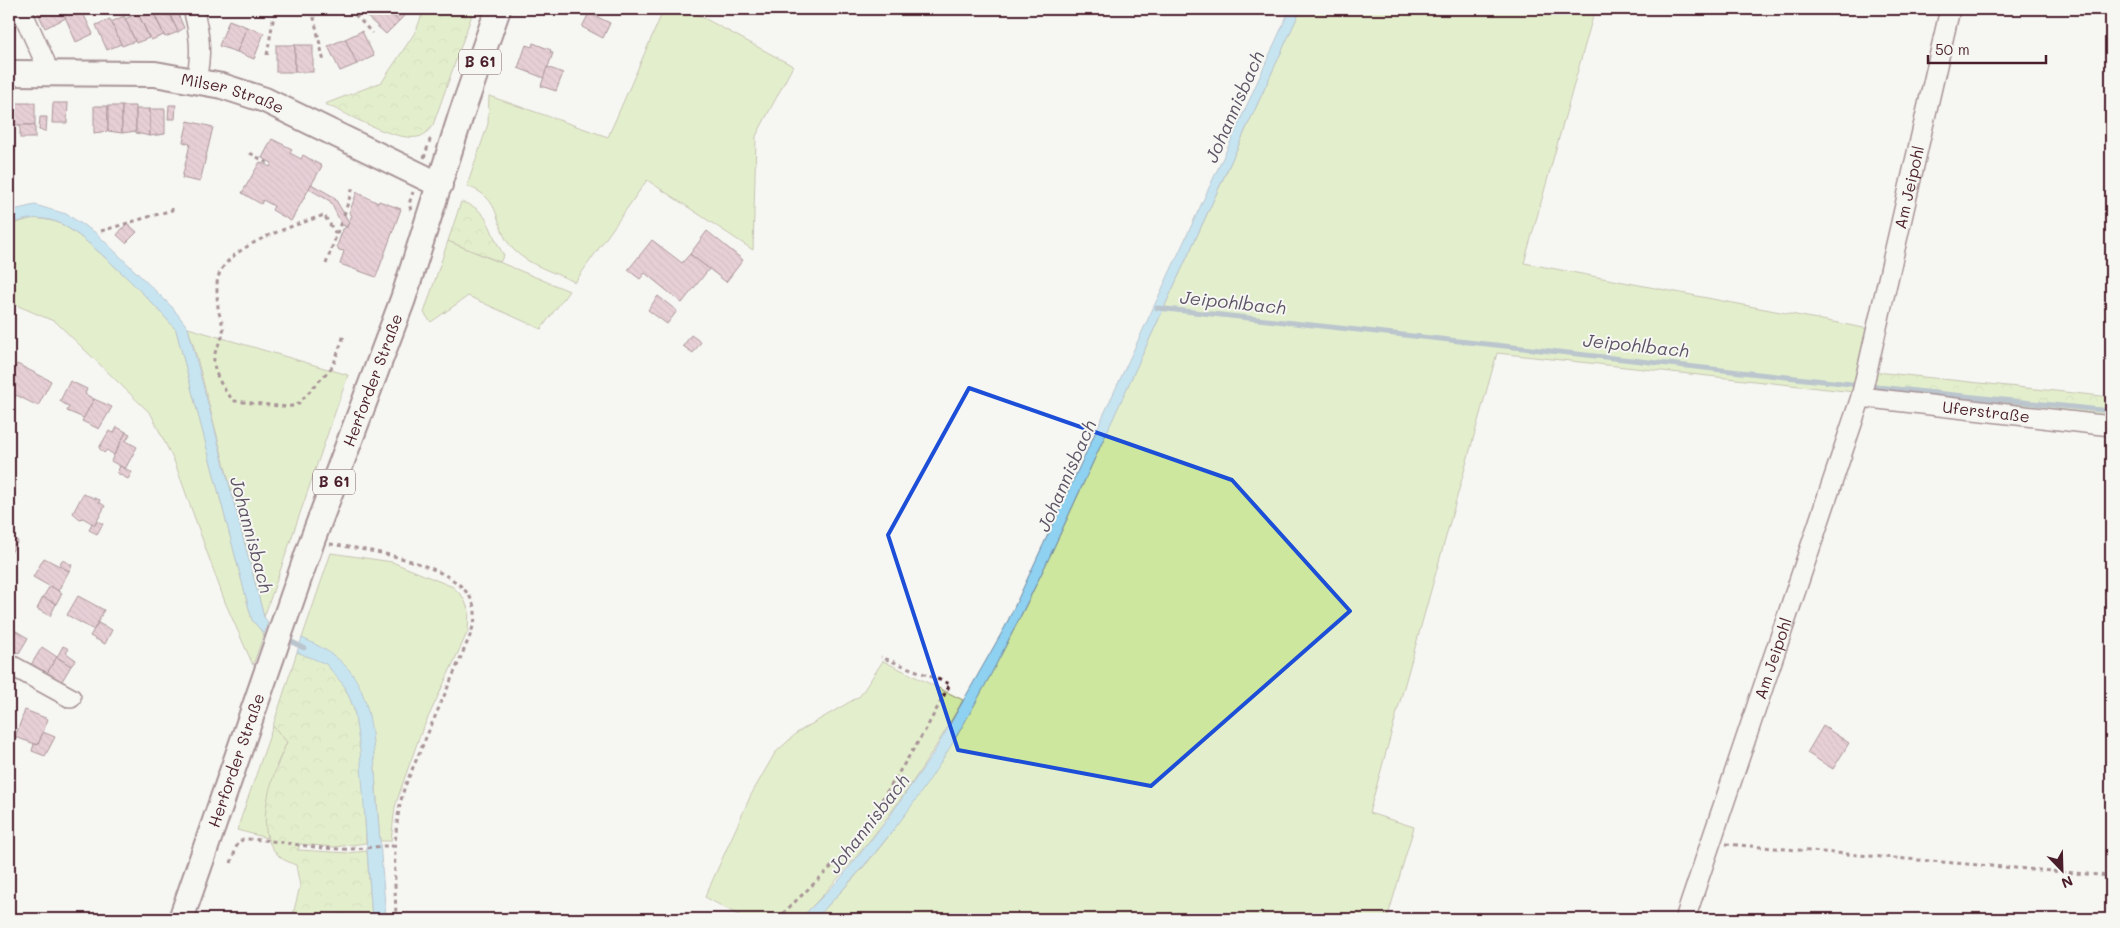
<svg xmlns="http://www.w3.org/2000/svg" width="2120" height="928" font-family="Mali,sans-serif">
  <defs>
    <pattern id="forest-crowns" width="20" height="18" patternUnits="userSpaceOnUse" patternTransform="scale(1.25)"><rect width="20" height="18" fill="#cde79e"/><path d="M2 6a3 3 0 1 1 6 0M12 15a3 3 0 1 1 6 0" fill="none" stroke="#b2c688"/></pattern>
    <pattern id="building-back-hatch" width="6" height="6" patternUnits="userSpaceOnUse" patternTransform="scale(1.25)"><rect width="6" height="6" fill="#d6a0b4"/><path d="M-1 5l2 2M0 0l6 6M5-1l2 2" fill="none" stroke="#b08293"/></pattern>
  </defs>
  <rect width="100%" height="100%" fill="#f6f6f2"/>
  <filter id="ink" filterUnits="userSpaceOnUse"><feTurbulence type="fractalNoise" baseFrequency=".02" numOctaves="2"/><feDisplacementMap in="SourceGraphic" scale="10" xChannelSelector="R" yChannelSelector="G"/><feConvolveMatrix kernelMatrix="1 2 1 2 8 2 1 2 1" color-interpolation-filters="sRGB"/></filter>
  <g filter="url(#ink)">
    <g fill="#cde79e" stroke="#8c8364">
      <path d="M 664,9 L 687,9 L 793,66 L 756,136 L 753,250 L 647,180 L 575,282 C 556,273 528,265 513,249 C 492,226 505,199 467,186 L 488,124 L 489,96 L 608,137 Z"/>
      <path d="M 1301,9 L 1595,9 L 1524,263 L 1869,329 L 1855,392 L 1497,353 L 1369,813 L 1414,827 L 1387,919 L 815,919 C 844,889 873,859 897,825 C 988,700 1050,556 1114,416 C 1177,280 1239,145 1301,9 Z"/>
      <path d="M 34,218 C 41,219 49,220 56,222 C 83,231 157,306 176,330 L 252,620 L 264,634 L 253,665 L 225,602 L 175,463 L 151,414 L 56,322 L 9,302 L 9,225 Z"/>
      <path d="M 448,241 L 569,291 L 541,329 L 468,296 L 431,322 L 424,313 Z"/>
      <path d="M 188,328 L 348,375 L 264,617 L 196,354 Z"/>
      <path d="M 331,553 L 392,562 L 453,587 L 463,597 L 469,611 L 468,631 L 420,735 L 401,788 L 395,807 L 391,841 L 380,841 L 373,746 L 367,708 L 302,638 Z"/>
      <path d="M 883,661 L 963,700 C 918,781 865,853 800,919 L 746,919 L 705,897 L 751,795 L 775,753 L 798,732 L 860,696 Z"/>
      <path d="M 273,726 L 287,742 L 277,764 L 266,833 L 267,838 L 237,830 Z"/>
    </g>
    <g fill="url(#forest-crowns)" stroke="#8c8364">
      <path d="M 424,9 L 474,9 L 433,125 C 429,130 424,136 418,137 C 393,141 348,114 325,104 L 382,82 L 416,31 Z"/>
      <path d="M 461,202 C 491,209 488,232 504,255 L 500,262 L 448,241 Z"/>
      <path d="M 1876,372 L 2111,397 L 2111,420 L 1872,391 Z"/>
      <path d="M 297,652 C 306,655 318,658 326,664 C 369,695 363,795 366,843 L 334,847 L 300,844 L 298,850 L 348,853 L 367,851 L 372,919 L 292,919 L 300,886 L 296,865 C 291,863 283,860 279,856 C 250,830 274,771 287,742 L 273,726 Z"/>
    </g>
    <g fill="#8ed1f0" stroke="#738aa1">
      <path d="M 1290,9 L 1301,9 L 1049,558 C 1004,650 958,747 895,828 C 870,860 843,890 815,919 L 800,919 L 840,879 L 887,820 L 933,754 L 1005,627 L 1234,134 Z"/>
      <path d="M 35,205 L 66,214 L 96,233 L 172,307 L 188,328 L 264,617 L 268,622 L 264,634 L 252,620 L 176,330 C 156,305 85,233 57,222 C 41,216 24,218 9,225 L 9,211 Z"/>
      <path d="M 302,638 C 325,648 347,661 359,685 C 374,717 374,756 376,790 C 379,833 383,876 386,919 L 372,919 L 360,750 L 354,709 L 345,687 L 326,664 L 297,652 Z"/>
    </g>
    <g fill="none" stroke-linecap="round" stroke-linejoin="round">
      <g stroke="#738aa1" stroke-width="5">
        <path d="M 1157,308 L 1860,385"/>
        <path d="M 1868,386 L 2111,411"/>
        <path d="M 284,638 L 304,648"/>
      </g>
    </g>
    <g fill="url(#building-back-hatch)" stroke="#4a1f2b">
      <path d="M 45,9 L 61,9 L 66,18 L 45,28 L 38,13 Z"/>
      <path d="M 70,9 L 81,9 L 93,34 L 76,42 L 63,12 Z"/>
      <path d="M 162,9 L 168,9 L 178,32 L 165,37 L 154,13 Z"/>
      <path d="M 176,9 L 184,28 L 178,32 L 169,12 Z"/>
      <path d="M 373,9 L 386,9 L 399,21 L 386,34 L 366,16 Z"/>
      <path d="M 386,9 L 411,9 L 399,21 Z"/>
      <path d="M 152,10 L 164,35 L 151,40 L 139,16 Z"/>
      <path d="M 138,13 L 149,38 L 136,43 L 125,19 Z"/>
      <path d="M 589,13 L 610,23 L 603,38 L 582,27 Z"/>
      <path d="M 124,16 L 135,41 L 122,46 L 111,22 Z"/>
      <path d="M 110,19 L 121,44 L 107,50 L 96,25 Z"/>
      <path d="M 229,20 L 247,27 L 237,52 L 219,46 Z"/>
      <path d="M 247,27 L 264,33 L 254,59 L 237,52 Z"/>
      <path d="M 362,31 L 374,56 L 357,64 L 345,39 Z"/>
      <path d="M 345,39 L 357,64 L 340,71 L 328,46 Z"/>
      <path d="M 533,43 L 551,50 L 550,53 L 553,53 L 544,78 L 518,68 L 526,45 L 532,47 Z"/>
      <rect x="276" y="45" width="19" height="27"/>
      <rect x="295" y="45" width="18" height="27"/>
      <path d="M 547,67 L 563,73 L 556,91 L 541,86 Z"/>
      <rect x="14" y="103" width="21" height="22"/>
      <path d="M 53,103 L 68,103 L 67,123 L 52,123 Z"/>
      <path d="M 169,105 L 176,105 L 175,119 L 168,119 Z"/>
      <path d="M 94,106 L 108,106 L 108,131 L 94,133 Z"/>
      <path d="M 108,106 L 122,106 L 122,133 L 108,131 Z"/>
      <path d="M 122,106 L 136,106 L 136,131 L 122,133 Z"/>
      <path d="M 136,109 L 150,109 L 150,136 L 136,133 Z"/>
      <path d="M 150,109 L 165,109 L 165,134 L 150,136 Z"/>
      <path d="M 40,117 L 47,117 L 46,131 L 39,130 Z"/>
      <path d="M 188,121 L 213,127 L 200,182 L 182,178 L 190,144 L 183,142 Z"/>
      <rect x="20" y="125" width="15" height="13"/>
      <path d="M 272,139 L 292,149 L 290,153 L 301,159 L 303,155 L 322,166 L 291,221 L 272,210 L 274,206 L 263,200 L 261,204 L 242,193 L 260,162 L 270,167 L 272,163 L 262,158 Z"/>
      <path d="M 311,184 L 334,197 L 349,222 L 347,227 L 342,225 L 330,201 L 309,189 Z"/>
      <path d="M 357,192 L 378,203 L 379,201 L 401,209 L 376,277 L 340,264 L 344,251 L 339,250 L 337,246 L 343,229 L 347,227 L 349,222 L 352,215 L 349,213 Z"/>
      <path d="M 127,223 L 137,232 L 126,243 L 117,235 Z"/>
      <path d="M 707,231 L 743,260 L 726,282 L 690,254 Z"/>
      <path d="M 652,240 L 682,263 L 690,254 L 709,269 L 682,303 L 645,273 L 640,279 L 628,270 Z"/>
      <path d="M 658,296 L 677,311 L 667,324 L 648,310 Z"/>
      <path d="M 691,335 L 701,342 L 693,353 L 683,346 Z"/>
      <path d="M 17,364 L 51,381 L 38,406 L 16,395 L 14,399 L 9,396 L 9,381 Z"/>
      <path d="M 70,381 L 87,389 L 85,394 L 94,399 L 84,418 L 67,411 L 69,407 L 60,401 Z"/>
      <path d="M 94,399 L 112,407 L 99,429 L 82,421 Z"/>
      <path d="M 117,427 L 126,432 L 114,455 L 107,450 L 104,453 L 99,448 L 109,431 L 114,433 Z"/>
      <path d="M 126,432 L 130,434 L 126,441 L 137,447 L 125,469 L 111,461 Z"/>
      <path d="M 120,466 L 132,472 L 128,479 L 117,473 Z"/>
      <path d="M 83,494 L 100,500 L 99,502 L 105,506 L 95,525 L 83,518 L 80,519 L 73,513 Z"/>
      <path d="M 97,521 L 103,524 L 97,534 L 89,530 L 92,523 L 95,525 Z"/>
      <path d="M 9,536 L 18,541 L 9,556 Z"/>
      <path d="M 44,558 L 69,571 L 58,591 L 33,577 Z"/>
      <path d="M 62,560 L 72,565 L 69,571 L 59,566 Z"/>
      <path d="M 50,586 L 62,593 L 56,604 L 43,597 Z"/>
      <path d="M 78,596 L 104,610 L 94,630 L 67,615 Z"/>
      <path d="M 43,597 L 56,604 L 50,616 L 37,609 Z"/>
      <path d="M 98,623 L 112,630 L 105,644 L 90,636 Z"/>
      <path d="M 9,627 L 28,638 L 19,653 L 9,648 Z"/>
      <path d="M 63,646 L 69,649 L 66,653 L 76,660 L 71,666 L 57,657 Z"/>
      <path d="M 42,647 L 57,657 L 47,673 L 43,670 L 40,675 L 29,668 Z"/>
      <path d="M 57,657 L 71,666 L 59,686 L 48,679 L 51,675 L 47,673 Z"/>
      <path d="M 25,710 L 48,719 L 38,745 L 15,737 Z"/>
      <path d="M 1823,726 L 1849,743 L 1833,769 L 1807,753 Z"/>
      <path d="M 43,732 L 55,737 L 45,756 L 32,751 L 34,744 L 38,745 Z"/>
    </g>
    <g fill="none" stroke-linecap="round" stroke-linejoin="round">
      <g stroke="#4a1f2b" stroke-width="22">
        <g id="minor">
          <path d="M 21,9 L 45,62 L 46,72"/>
          <path d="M 193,9 C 200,34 202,54 196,80"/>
          <path id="s1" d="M 1861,397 L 2111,426"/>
          <path d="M 9,664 L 71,698"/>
          <path id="s2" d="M 1685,919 L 1861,397 L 1950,9"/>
        </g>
      </g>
      <g stroke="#4a1f2b" stroke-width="28">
        <g id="major">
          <path id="s3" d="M 9,73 L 155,74 L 222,86 L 265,100 L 440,185"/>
          <path id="s4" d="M 181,919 L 312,541 L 403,299 L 461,115 L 498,9"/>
        </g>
      </g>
      <g stroke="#4a1f2b" stroke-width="3" stroke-dasharray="4 4" stroke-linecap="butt">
        <path d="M 312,9 L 324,62"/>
        <path d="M 350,9 L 372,33"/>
        <path d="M 267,55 L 275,9"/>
        <path d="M 250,153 L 271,165"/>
        <path d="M 424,158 L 430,140 L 434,137"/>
        <path d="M 411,210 L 409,204 L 413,192"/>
        <path d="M 344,215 L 353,187"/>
        <path d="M 101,231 L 172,210 L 172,205"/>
        <path d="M 336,234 L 324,215 C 295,226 219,246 217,284 C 217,292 217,300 218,307 C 219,318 226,326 222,337 C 219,344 215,350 214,358 C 212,371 225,394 235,401 L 287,407 L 297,405 L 333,366 L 344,335"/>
        <path d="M 326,264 L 341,222"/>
        <path d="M 330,544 C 367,550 472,564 475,613 C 476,620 472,629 470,636 L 405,786 C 391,830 395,874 396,919"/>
        <path d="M 1726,844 L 2111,876"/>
        <path d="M 231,863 L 237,845 L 243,839 C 277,839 309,849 343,849 C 360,850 377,845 394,846"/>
        <path d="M 777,919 L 853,846 L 926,729 L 950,684 L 881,657"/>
      </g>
      <use href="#minor" stroke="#f6f6f2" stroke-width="19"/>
      <use href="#major" stroke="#f6f6f2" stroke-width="24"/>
    </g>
  </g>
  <path d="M0 0H2120V928H0ZM 969,388 L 1232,480 L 1350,611 L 1151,786 L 958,750 L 888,535 Z" fill="#f6f6f2" fill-opacity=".55" fill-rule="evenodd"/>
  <path fill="none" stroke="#1d4ed8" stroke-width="4" stroke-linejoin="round" d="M 969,388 L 1232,480 L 1350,611 L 1151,786 L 958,750 L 888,535 Z"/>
  <g text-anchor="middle" stroke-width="4" stroke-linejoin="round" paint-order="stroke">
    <g fill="#f6f6f2" stroke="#7e6067" stroke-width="1">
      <rect x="459" y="49.5" width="42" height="25" rx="4"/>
      <rect x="313" y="469.5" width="42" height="25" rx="4"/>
    </g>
    <g font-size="15" font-weight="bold" fill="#4a1f2b">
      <text x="480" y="67">B 61</text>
      <text x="334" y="487">B 61</text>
    </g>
    <g font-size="16" fill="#4a1f2b" stroke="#f6f6f2">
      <text dy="6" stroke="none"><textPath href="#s3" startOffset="226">Milser Straße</textPath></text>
      <text dy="6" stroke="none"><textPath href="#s2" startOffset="766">Am Jeipohl</textPath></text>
      <text dy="6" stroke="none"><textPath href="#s4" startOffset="572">Herforder Straße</textPath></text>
      <text dy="6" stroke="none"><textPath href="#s1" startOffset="126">Uferstraße</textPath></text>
      <text dy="6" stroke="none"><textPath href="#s2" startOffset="275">Am Jeipohl</textPath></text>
      <text dy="6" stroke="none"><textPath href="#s4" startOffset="168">Herforder Straße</textPath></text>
    </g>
    <g font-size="18" font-style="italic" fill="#5e5466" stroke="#f6f6f2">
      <text transform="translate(1235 107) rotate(-66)" y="6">Johannisbach</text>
      <text transform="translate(1233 303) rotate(6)" y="6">Jeipohlbach</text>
      <text transform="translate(1636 346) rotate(6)" y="6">Jeipohlbach</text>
      <text transform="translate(1067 476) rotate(-66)" y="6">Johannisbach</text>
      <text transform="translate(251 535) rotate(75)" y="6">Johannisbach</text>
      <text transform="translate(869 824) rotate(-52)" y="6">Johannisbach</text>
    </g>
  </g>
  <rect width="2120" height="928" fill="none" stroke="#f6f6f2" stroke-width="30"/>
  <rect x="15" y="15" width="2090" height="898" fill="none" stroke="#4a1f2b" stroke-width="2" filter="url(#ink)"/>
  <g transform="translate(2062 870) rotate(157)" stroke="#f6f6f2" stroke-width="4" paint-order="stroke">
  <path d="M0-4L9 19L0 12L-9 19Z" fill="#4a1f2b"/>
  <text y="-8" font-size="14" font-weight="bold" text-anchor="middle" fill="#4a1f2b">N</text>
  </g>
  <path d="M1928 55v8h118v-8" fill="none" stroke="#4a1f2b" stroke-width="2.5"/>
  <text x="1935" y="55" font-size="15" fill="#4a1f2b" stroke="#f6f6f2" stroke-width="4" paint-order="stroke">50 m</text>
</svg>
